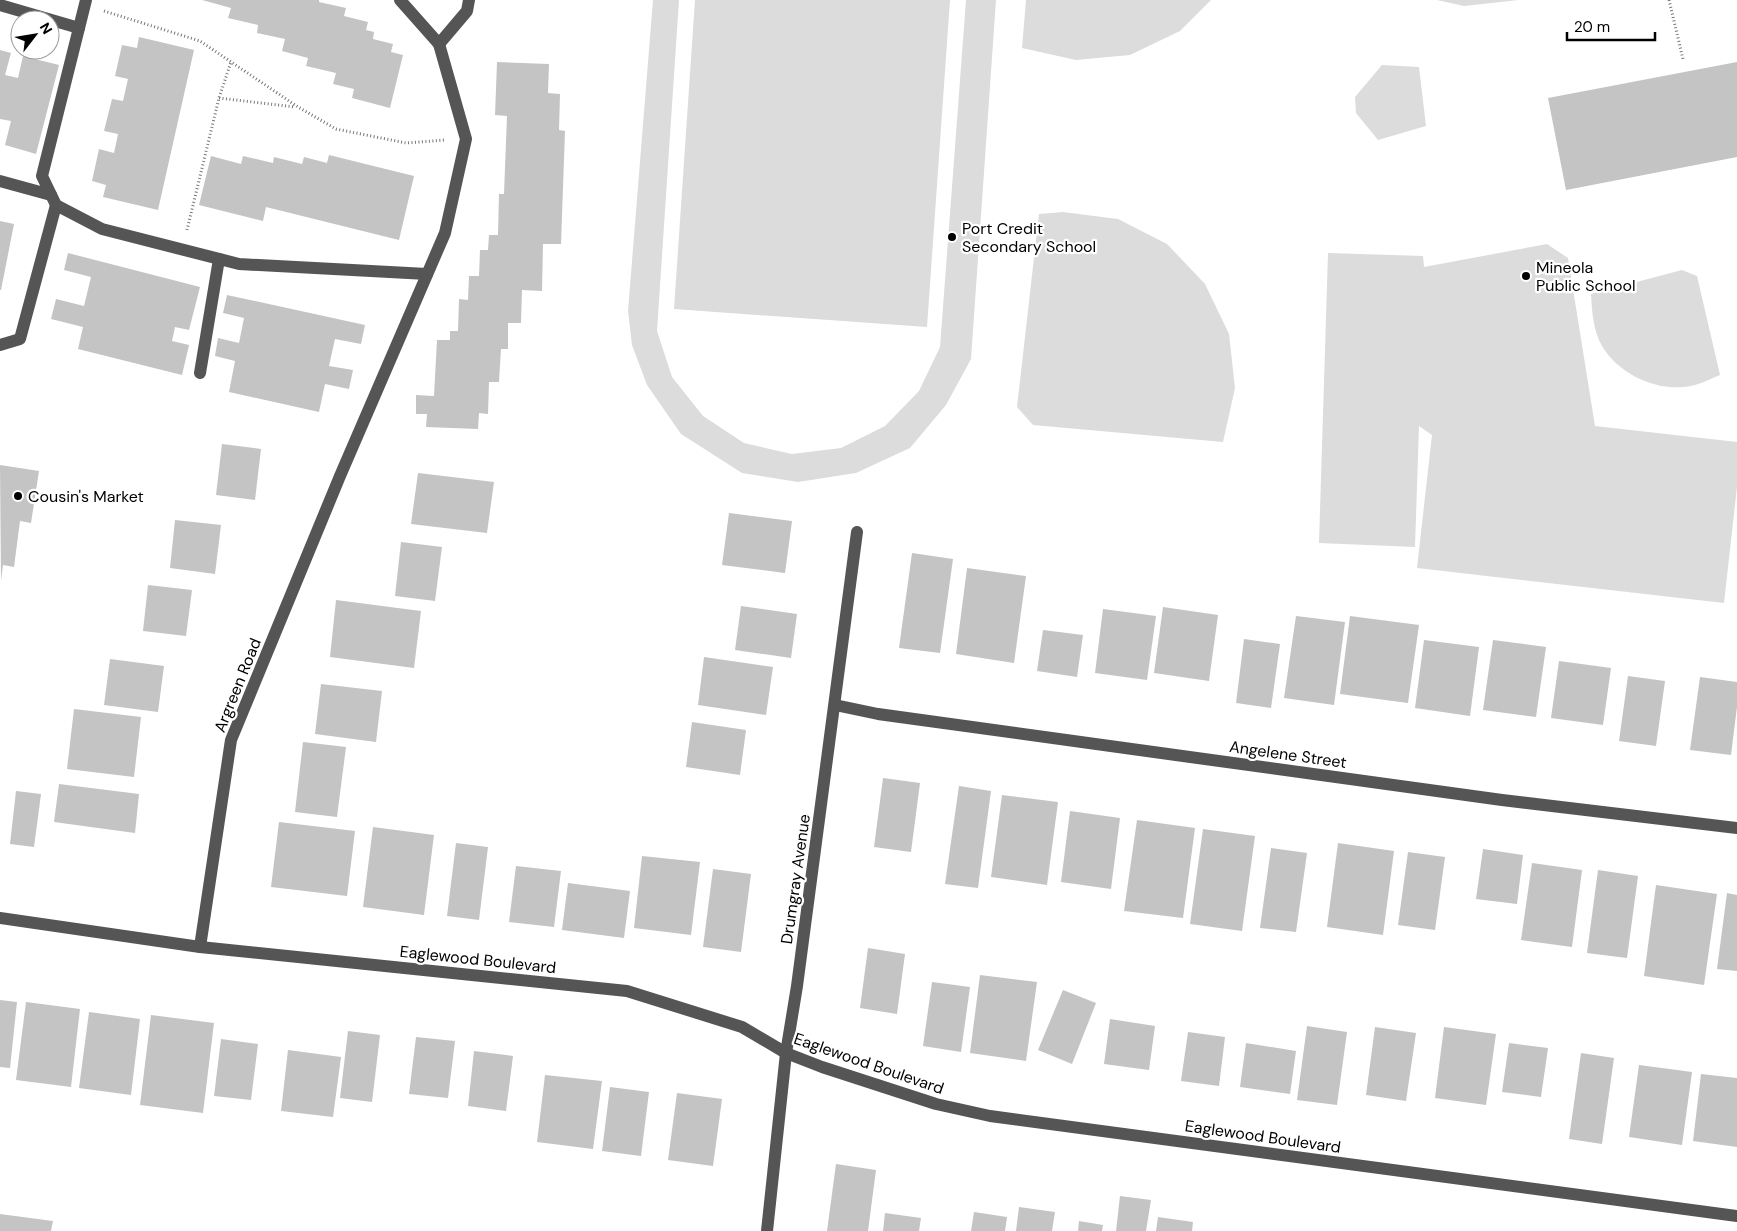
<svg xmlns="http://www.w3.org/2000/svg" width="1737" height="1231" font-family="'DM Sans',sans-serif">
  <rect width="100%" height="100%" fill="#fff"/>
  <g fill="#dcdcdc">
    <path d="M 653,0 L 679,0 L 657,331 L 672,377 L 703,416 L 744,443 L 792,454 L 841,448 L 885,426 L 919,391 L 940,347 L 966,0 L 996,0 L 971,359 L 946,405 L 910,448 L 856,473 L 798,482 L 742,473 L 681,434 L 647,385 L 632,345 L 628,311 Z"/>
    <path d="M 695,0 L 950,0 L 927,327 L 674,309 Z"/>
    <path d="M 1026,0 L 1211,0 L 1180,31 L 1130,55 L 1076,60 L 1022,48 Z"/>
    <path d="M 1437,0 L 1519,0 L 1464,6 Z"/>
    <path d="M 1382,65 L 1419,67 L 1426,126 L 1378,140 L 1356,113 L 1355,97 Z"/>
    <path d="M 1063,212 L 1118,219 L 1167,244 L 1205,284 L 1229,334 L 1235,388 L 1223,442 L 1033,425 L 1017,407 L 1039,214 Z"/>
    <path d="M 1547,244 L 1568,258 L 1595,426 L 1737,442 L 1737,487 L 1724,603 L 1417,568 L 1432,435 L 1419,426 L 1415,547 L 1319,543 L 1328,253 L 1423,256 L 1424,267 Z"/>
    <path d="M 1682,270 L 1697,276 L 1720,375 C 1712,378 1703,383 1695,385 C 1661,394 1620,376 1602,346 C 1593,330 1592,312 1591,294 Z"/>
  </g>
  <g fill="#c4c4c4">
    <path d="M 202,0 L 319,0 L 319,2 L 346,8 L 344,16 L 368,22 L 366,30 L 374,32 L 373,39 L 393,44 L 391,52 L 403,55 L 390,108 L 352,98 L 354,89 L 333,84 L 336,73 L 306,66 L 308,58 L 282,51 L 285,39 L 257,33 L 258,25 L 228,18 L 231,8 Z"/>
    <path d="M 139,37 L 194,50 L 158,210 L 103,197 L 106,185 L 92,181 L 99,149 L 114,153 L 118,134 L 104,131 L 112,99 L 123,101 L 128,79 L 115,76 L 122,45 L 137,48 Z"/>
    <path d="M 0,50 L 11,53 L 5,75 L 18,78 L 23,56 L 59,65 L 36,154 L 5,145 L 11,121 L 0,119 Z"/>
    <path d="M 497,62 L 549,64 L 548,93 L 560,94 L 559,130 L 565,131 L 561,244 L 543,244 L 542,291 L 522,290 L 521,323 L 508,323 L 508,349 L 501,349 L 499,382 L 489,382 L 488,414 L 479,413 L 478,429 L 426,427 L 427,414 L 416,414 L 416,395 L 434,396 L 437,340 L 450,340 L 450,331 L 458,331 L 459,299 L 468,300 L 469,276 L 479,276 L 480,250 L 488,250 L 489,235 L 498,235 L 499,194 L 504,194 L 507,116 L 495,115 Z"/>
    <path d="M 1737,62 L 1737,157 L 1566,190 L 1548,98 Z"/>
    <path d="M 329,155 L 414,176 L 399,240 L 266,207 L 263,221 L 199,205 L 211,156 L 241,164 L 243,156 L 273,163 L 274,157 L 302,164 L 304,157 L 327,163 Z"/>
    <path d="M 0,221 L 14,224 L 1,290 L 0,290 Z"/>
    <path d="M 68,253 L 200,287 L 189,330 L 175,327 L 172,341 L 189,345 L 182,375 L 78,349 L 83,327 L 51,319 L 56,299 L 84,306 L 91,277 L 64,270 Z"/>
    <path d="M 227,295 L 365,325 L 361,344 L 335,339 L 329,366 L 353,370 L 349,389 L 325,384 L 319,412 L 229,392 L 235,361 L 215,356 L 218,338 L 239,343 L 244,318 L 223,313 Z"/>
    <path d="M 222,444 L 261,449 L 255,500 L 216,495 Z"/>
    <path d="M 0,465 L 39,471 L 31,523 L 20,521 L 14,567 L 3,565 L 1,581 Z"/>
    <path d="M 418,473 L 494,482 L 487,533 L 411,524 Z"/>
    <path d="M 729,513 L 792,521 L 785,573 L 722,565 Z"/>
    <path d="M 175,520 L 221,525 L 215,574 L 170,568 Z"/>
    <path d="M 401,542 L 442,547 L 435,601 L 395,596 Z"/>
    <path d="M 912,553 L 953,559 L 940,653 L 899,648 Z"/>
    <path d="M 967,568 L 1026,576 L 1014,663 L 956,654 Z"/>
    <path d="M 148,585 L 192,590 L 186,636 L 143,631 Z"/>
    <path d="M 336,600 L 421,611 L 414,668 L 330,657 Z"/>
    <path d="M 741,606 L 797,614 L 791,658 L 735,650 Z"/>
    <path d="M 1163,607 L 1218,615 L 1209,681 L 1154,673 Z"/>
    <path d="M 1103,609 L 1156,616 L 1147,680 L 1095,673 Z"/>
    <path d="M 1296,616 L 1345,622 L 1334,705 L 1284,698 Z"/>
    <path d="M 1350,616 L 1419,625 L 1408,703 L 1340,694 Z"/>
    <path d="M 1043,630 L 1083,635 L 1077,677 L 1037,671 Z"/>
    <path d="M 1244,639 L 1280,644 L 1271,708 L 1236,703 Z"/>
    <path d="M 1424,640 L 1479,647 L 1470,716 L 1415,708 Z"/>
    <path d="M 1493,640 L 1546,647 L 1536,717 L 1483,710 Z"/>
    <path d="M 704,657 L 773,667 L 766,715 L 698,705 Z"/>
    <path d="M 110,659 L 164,666 L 158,712 L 104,705 Z"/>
    <path d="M 1559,661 L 1611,668 L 1603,725 L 1551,718 Z"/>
    <path d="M 1628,676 L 1665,681 L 1656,746 L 1619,741 Z"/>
    <path d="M 1700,677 L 1737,682 L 1737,707 L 1731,755 L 1690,750 Z"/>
    <path d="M 321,684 L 382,691 L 376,742 L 315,734 Z"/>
    <path d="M 74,709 L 141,717 L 134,777 L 67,769 Z"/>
    <path d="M 692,722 L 746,730 L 740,775 L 686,767 Z"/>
    <path d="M 303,742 L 346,747 L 337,817 L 295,812 Z"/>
    <path d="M 883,778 L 920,783 L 911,852 L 874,847 Z"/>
    <path d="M 59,784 L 139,794 L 135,833 L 54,822 Z"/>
    <path d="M 959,786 L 991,791 L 978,888 L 945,884 Z"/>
    <path d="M 16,791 L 41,794 L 34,847 L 10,844 Z"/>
    <path d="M 1002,795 L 1058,802 L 1047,885 L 991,877 Z"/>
    <path d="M 1070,811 L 1120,818 L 1111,889 L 1061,882 Z"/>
    <path d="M 1137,820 L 1195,828 L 1183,918 L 1124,911 Z"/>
    <path d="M 279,822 L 355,831 L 347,896 L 271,887 Z"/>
    <path d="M 373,827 L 434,835 L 424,915 L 363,907 Z"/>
    <path d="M 1203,829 L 1255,836 L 1242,931 L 1190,924 Z"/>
    <path d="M 456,843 L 488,847 L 479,920 L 447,916 Z"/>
    <path d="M 1338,843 L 1394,851 L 1383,935 L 1327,927 Z"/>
    <path d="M 1271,848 L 1307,853 L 1296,932 L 1260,928 Z"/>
    <path d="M 1483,849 L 1523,855 L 1517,904 L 1476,899 Z"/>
    <path d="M 1408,852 L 1445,857 L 1435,930 L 1398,925 Z"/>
    <path d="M 642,856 L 700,862 L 691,935 L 634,928 Z"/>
    <path d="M 1532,863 L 1582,870 L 1572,947 L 1521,940 Z"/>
    <path d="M 516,866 L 561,871 L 554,927 L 509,922 Z"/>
    <path d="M 713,869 L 751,874 L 741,952 L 703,947 Z"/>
    <path d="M 1598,870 L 1638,876 L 1627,958 L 1587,953 Z"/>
    <path d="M 568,883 L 630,891 L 624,938 L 562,930 Z"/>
    <path d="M 1656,885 L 1717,894 L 1704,985 L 1644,976 Z"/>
    <path d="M 1727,893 L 1737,895 L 1737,971 L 1717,969 Z"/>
    <path d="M 868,948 L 905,954 L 897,1014 L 860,1008 Z"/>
    <path d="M 980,975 L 1037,982 L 1026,1061 L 970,1053 Z"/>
    <path d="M 932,982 L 970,987 L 961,1052 L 923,1046 Z"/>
    <path d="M 1063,990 L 1096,1003 L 1072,1064 L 1038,1050 Z"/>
    <path d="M 0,1000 L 17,1002 L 10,1068 L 0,1067 Z"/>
    <path d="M 26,1002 L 80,1009 L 71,1087 L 16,1080 Z"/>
    <path d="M 89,1012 L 140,1019 L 131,1095 L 79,1088 Z"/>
    <path d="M 151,1015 L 214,1023 L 203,1113 L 140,1105 Z"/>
    <path d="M 1110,1019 L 1155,1026 L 1149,1070 L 1104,1064 Z"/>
    <path d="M 1307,1026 L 1347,1032 L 1337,1105 L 1297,1100 Z"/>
    <path d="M 1375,1027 L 1416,1033 L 1406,1101 L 1366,1095 Z"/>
    <path d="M 1444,1027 L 1496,1034 L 1486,1105 L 1435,1098 Z"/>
    <path d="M 348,1031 L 380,1035 L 372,1102 L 340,1098 Z"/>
    <path d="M 1188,1032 L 1225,1037 L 1219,1086 L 1181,1081 Z"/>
    <path d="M 416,1037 L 455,1041 L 448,1098 L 409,1094 Z"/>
    <path d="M 221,1039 L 258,1044 L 251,1100 L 214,1096 Z"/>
    <path d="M 1246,1043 L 1296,1051 L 1290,1094 L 1240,1087 Z"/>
    <path d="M 1509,1043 L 1548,1048 L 1541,1097 L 1502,1092 Z"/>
    <path d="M 288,1050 L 341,1057 L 333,1117 L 281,1111 Z"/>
    <path d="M 474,1051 L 513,1056 L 506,1111 L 468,1106 Z"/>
    <path d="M 1581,1053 L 1614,1058 L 1602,1144 L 1569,1139 Z"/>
    <path d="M 1639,1065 L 1692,1072 L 1682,1145 L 1629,1137 Z"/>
    <path d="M 1701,1074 L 1737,1078 L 1737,1147 L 1693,1141 Z"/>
    <path d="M 545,1075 L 602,1081 L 593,1149 L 537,1142 Z"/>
    <path d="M 610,1087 L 649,1092 L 641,1156 L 602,1151 Z"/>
    <path d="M 677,1093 L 722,1099 L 713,1166 L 668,1160 Z"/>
    <path d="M 836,1164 L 876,1170 L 868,1231 L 827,1231 Z"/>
    <path d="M 1120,1196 L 1151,1200 L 1146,1231 L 1116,1231 Z"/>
    <path d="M 1019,1207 L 1055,1212 L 1052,1231 L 1016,1231 Z"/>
    <path d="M 974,1212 L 1007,1217 L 1005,1231 L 971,1231 Z"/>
    <path d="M 885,1213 L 921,1218 L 919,1231 L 883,1231 Z"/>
    <path d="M 0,1214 L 53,1221 L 51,1231 L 0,1231 Z"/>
    <path d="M 1158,1217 L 1193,1222 L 1192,1231 L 1156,1231 Z"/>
    <path d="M 1079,1221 L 1103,1225 L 1102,1231 L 1078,1231 Z"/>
  </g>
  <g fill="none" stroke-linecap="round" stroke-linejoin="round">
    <g stroke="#777" stroke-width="3" stroke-dasharray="1 2.5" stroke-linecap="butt">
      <path d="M 1669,0 L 1683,59"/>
      <path d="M 104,11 L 200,41 L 298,107 L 336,129 L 406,143 L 445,140"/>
      <path d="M 219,98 L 295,107"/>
      <path d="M 187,230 L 219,98 L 231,62"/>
    </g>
    <g stroke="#555" stroke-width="12">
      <path d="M 86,0 L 42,176 L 56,205 L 102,229 L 239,264 L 427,274"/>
      <path d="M 0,5 L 79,28"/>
      <path d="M 439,44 L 467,11 L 469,0"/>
      <path d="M 0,181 L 51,195"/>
      <path d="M 0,345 L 20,339 L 56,205"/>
      <path d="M 200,373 L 219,259"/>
      <path d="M 835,705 L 878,714 L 1502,800 L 1737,828"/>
      <path d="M 0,918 L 200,947 L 627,991 L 742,1027 L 786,1053 L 822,1067 L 936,1104 L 990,1116 L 1737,1216"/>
      <path d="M 200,947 L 231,740 L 340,476 L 445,233 L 466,139 L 439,44 L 400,0"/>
      <path d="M 767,1231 L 786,1053 L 797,986 L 857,532"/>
    </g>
  </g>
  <g fill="#000" stroke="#fff" stroke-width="2">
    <circle cx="952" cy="237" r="5"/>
    <circle cx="1526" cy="276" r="5"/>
    <circle cx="18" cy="496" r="5"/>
  </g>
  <g text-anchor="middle" stroke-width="4.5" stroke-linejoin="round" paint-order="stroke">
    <g font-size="16" fill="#000" stroke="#fff" text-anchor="start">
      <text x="962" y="234">Port Credit<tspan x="962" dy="18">Secondary School</tspan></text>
      <text x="1536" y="273">Mineola<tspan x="1536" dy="18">Public School</tspan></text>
      <text x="28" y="502">Cousin's Market</text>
    </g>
    <g font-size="16" fill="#000" stroke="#fff">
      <text transform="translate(237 685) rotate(-68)" y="6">Argreen Road</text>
      <text transform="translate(1288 754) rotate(8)" y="6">Angelene Street</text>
      <text transform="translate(795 879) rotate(-82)" y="6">Drumgray Avenue</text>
      <text transform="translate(478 959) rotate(6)" y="6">Eaglewood Boulevard</text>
      <text transform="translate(869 1063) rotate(19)" y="6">Eaglewood Boulevard</text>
      <text transform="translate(1263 1136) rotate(8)" y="6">Eaglewood Boulevard</text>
    </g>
  </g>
  <g transform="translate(35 35) rotate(59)"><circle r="24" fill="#ffffff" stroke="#999999"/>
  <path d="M0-4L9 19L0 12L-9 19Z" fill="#000000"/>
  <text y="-8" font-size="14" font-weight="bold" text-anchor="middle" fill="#000000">N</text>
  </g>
  <path d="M1567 32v8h88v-8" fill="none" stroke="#000000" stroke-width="2.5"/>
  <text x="1574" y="32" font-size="15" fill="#000000" stroke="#ffffff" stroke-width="4" paint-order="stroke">20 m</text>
</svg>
